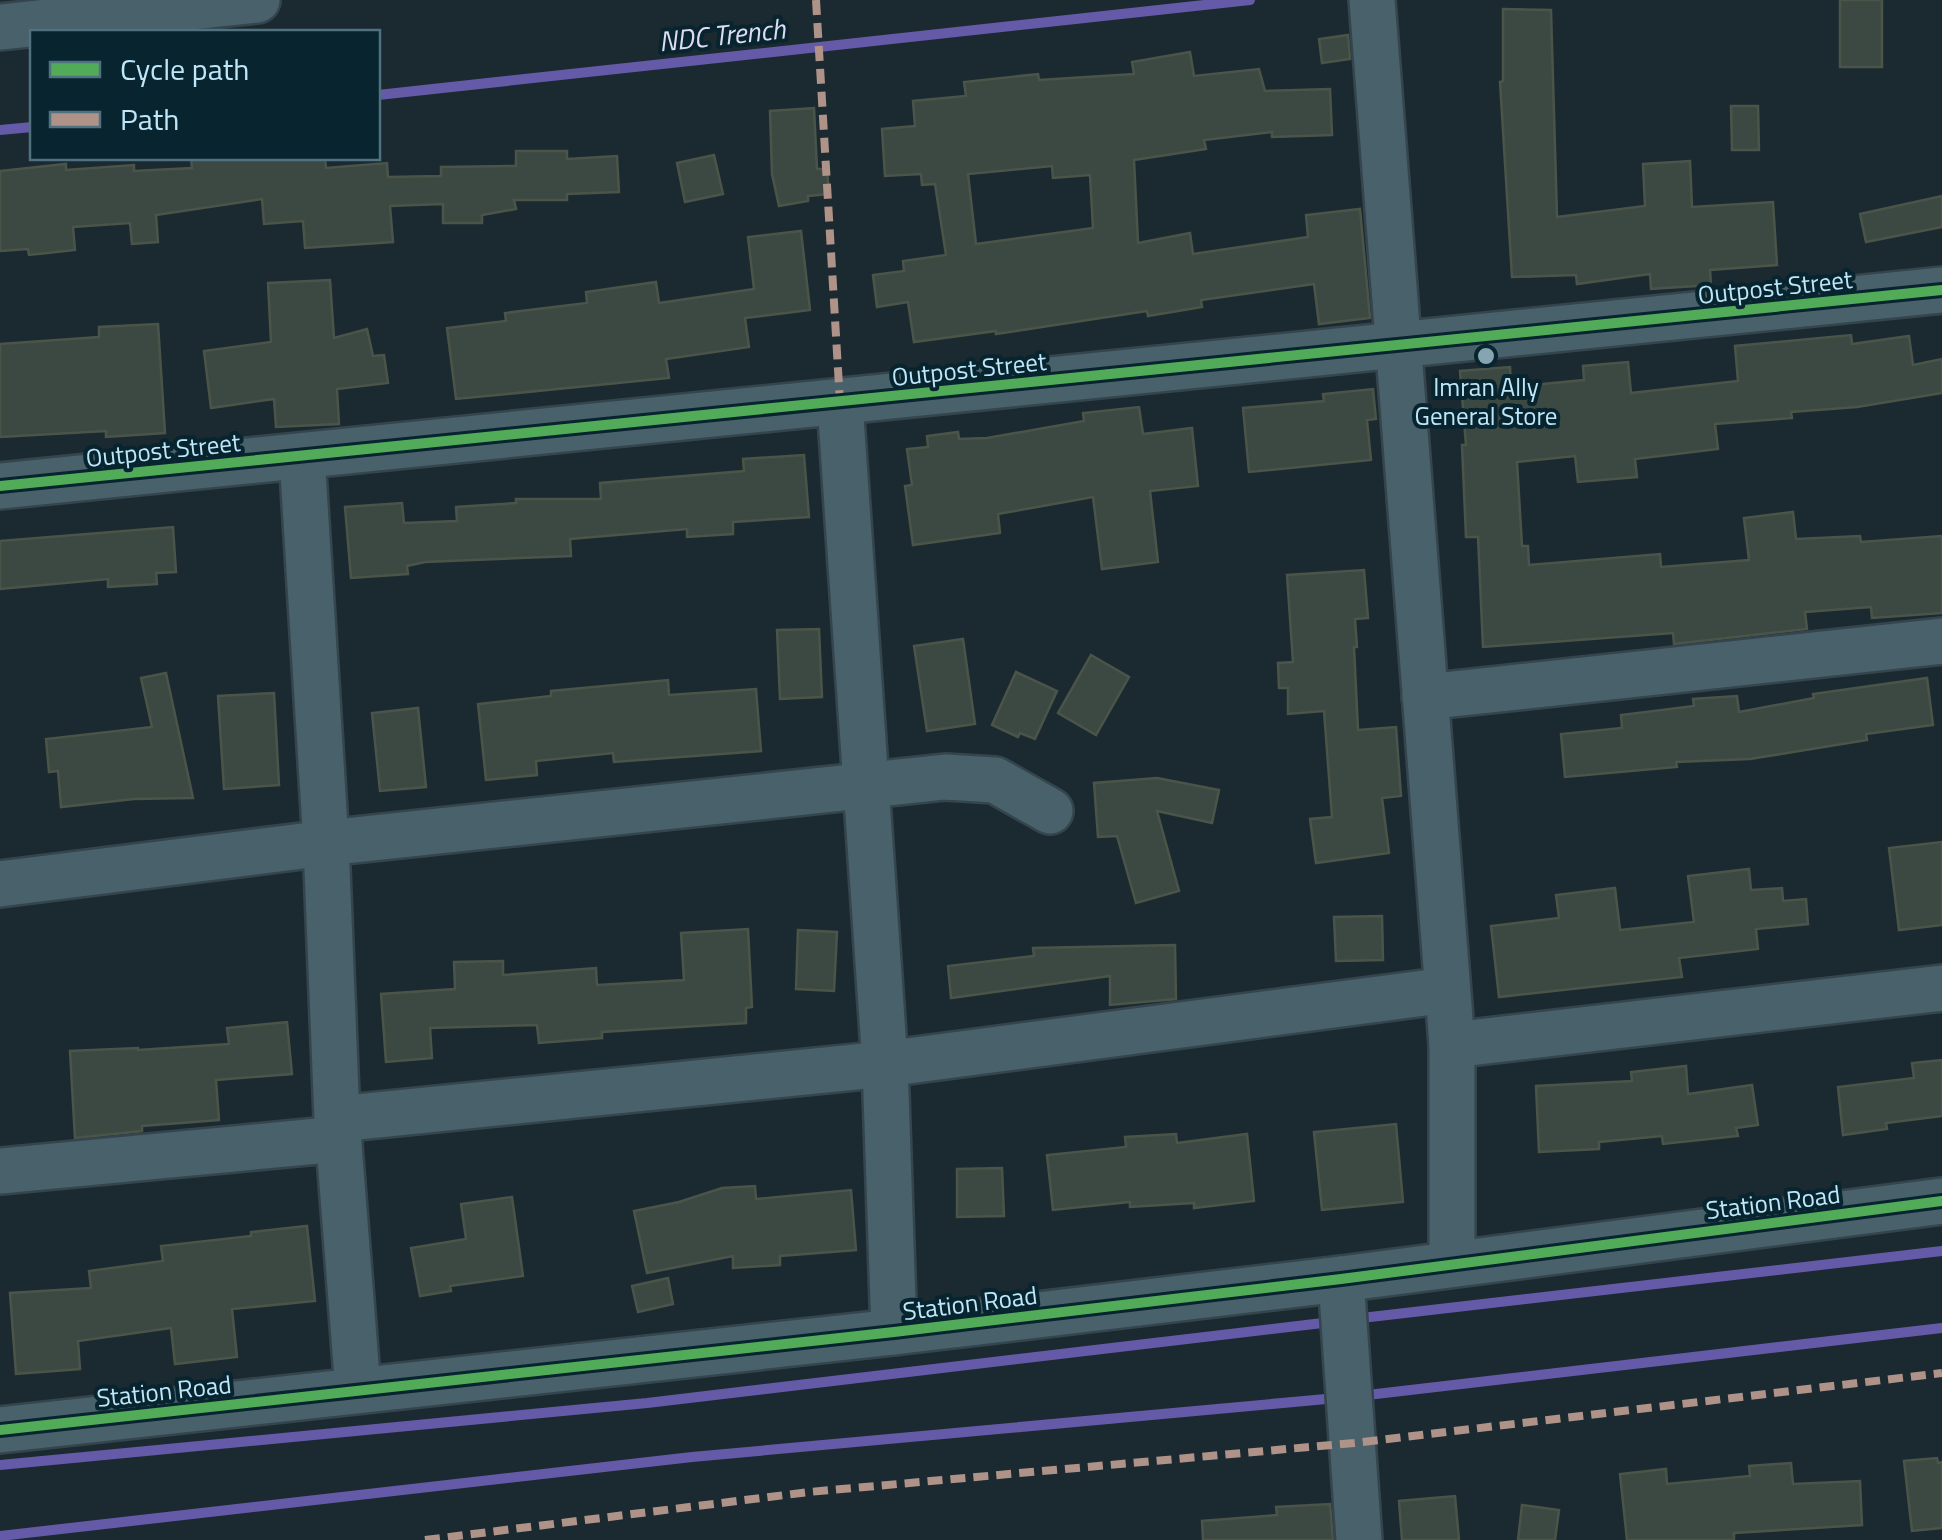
<svg xmlns="http://www.w3.org/2000/svg" width="1942" height="1540" font-family="'Titillium Web',sans-serif">
  <rect width="100%" height="100%" fill="#1b2a30"/>
  <g fill="none" stroke-linecap="round" stroke-linejoin="round">
    <g stroke="#655aa8" stroke-width="10">
      <path d="M 378,95 L 1250,0"/>
      <path d="M 0,130 L 32,127"/>
      <path d="M 1353,1319 L 1942,1251"/>
      <path d="M 1359,1396 L 1942,1328"/>
      <path d="M 0,1465 L 647,1403 L 1331,1322"/>
      <path d="M 0,1536 L 692,1457 L 1337,1398"/>
    </g>
  </g>
  <g fill="#3c4842" stroke="#4b5449" stroke-width="2.5" fill-rule="evenodd">
    <rect x="1840" y="0" width="42" height="67"/>
    <path d="M 1503,9 L 1551,10 L 1557,217 L 1645,206 L 1643,164 L 1690,161 L 1692,207 L 1773,202 L 1777,265 L 1710,270 L 1711,285 L 1651,289 L 1650,274 L 1577,284 L 1576,275 L 1512,277 L 1500,82 L 1503,81 Z"/>
    <path d="M 1348,35 L 1350,59 L 1322,63 L 1319,39 Z"/>
    <path d="M 1190,52 L 1194,76 L 1259,69 L 1265,91 L 1330,89 L 1332,135 L 1272,137 L 1272,132 L 1204,140 L 1206,149 L 1134,160 L 1138,243 L 1190,233 L 1193,254 L 1308,237 L 1306,215 L 1360,209 L 1370,318 L 1319,324 L 1314,284 L 1201,300 L 1202,307 L 1148,316 L 1147,311 L 996,334 L 996,331 L 914,342 L 908,302 L 877,307 L 873,275 L 904,271 L 903,261 L 946,255 L 935,184 L 922,185 L 921,174 L 885,176 L 882,129 L 915,126 L 913,101 L 966,96 L 964,82 L 1038,74 L 1039,80 L 1134,74 L 1132,62 ZM 1052,166 L 1053,178 L 1090,175 L 1093,228 L 976,244 L 968,174 Z"/>
    <path d="M 1731,106 L 1758,106 L 1759,150 L 1732,150 Z"/>
    <path d="M 814,108 L 817,169 L 827,169 L 829,194 L 808,196 L 808,201 L 779,206 L 772,174 L 770,111 Z"/>
    <path d="M 516,151 L 567,151 L 567,159 L 617,156 L 619,192 L 567,194 L 567,200 L 514,200 L 516,209 L 482,215 L 482,223 L 443,223 L 443,204 L 390,206 L 393,242 L 305,248 L 303,221 L 264,224 L 262,199 L 156,215 L 158,242 L 132,244 L 130,223 L 73,227 L 75,250 L 29,255 L 28,249 L 0,251 L 0,171 L 66,164 L 66,170 L 134,165 L 134,171 L 192,168 L 191,158 L 325,158 L 326,168 L 387,163 L 388,177 L 441,176 L 441,167 L 516,166 Z"/>
    <path d="M 714,155 L 723,194 L 685,202 L 677,163 Z"/>
    <path d="M 1942,196 L 1942,227 L 1866,242 L 1860,214 Z"/>
    <path d="M 801,231 L 810,310 L 745,318 L 749,347 L 666,359 L 669,378 L 456,399 L 447,328 L 506,321 L 505,313 L 587,303 L 586,292 L 656,282 L 659,303 L 754,289 L 748,237 Z"/>
    <path d="M 330,280 L 334,338 L 367,329 L 373,356 L 384,355 L 388,383 L 337,389 L 339,424 L 276,427 L 274,399 L 211,408 L 204,351 L 271,342 L 268,283 Z"/>
    <path d="M 158,324 L 165,433 L 106,437 L 106,431 L 0,437 L 0,344 L 99,337 L 99,327 Z"/>
    <path d="M 1851,335 L 1852,344 L 1909,336 L 1913,365 L 1942,359 L 1942,393 L 1857,407 L 1791,412 L 1792,418 L 1715,424 L 1718,449 L 1635,459 L 1637,477 L 1578,482 L 1575,456 L 1517,462 L 1522,546 L 1528,546 L 1529,565 L 1660,554 L 1661,567 L 1749,560 L 1744,518 L 1793,512 L 1796,539 L 1860,536 L 1861,542 L 1942,536 L 1942,613 L 1872,618 L 1871,607 L 1805,612 L 1807,629 L 1674,644 L 1673,633 L 1483,647 L 1478,537 L 1466,537 L 1462,445 L 1466,445 L 1460,371 L 1510,367 L 1511,387 L 1584,380 L 1583,366 L 1628,362 L 1631,393 L 1738,381 L 1735,346 Z"/>
    <path d="M 1373,389 L 1376,419 L 1367,420 L 1371,460 L 1249,472 L 1243,408 L 1324,401 L 1323,394 Z"/>
    <path d="M 1139,407 L 1143,434 L 1192,428 L 1198,486 L 1150,491 L 1158,562 L 1102,569 L 1093,497 L 998,514 L 1000,533 L 913,545 L 905,486 L 912,485 L 907,449 L 928,447 L 927,436 L 958,432 L 959,439 L 987,438 L 1084,421 L 1083,413 Z"/>
    <path d="M 804,455 L 809,517 L 733,522 L 733,534 L 687,537 L 687,529 L 570,539 L 571,556 L 425,562 L 407,566 L 408,574 L 351,578 L 345,507 L 402,503 L 404,523 L 457,521 L 456,507 L 516,503 L 516,499 L 601,499 L 600,483 L 744,471 L 743,459 Z"/>
    <path d="M 173,527 L 176,572 L 156,573 L 157,584 L 108,587 L 108,579 L 0,589 L 0,541 Z"/>
    <path d="M 1364,570 L 1368,618 L 1355,619 L 1357,647 L 1354,647 L 1358,730 L 1396,727 L 1401,796 L 1382,798 L 1389,853 L 1316,863 L 1310,819 L 1332,817 L 1324,711 L 1288,714 L 1288,688 L 1279,688 L 1278,663 L 1293,662 L 1287,575 Z"/>
    <path d="M 819,629 L 822,697 L 780,699 L 777,630 Z"/>
    <path d="M 963,639 L 975,724 L 927,731 L 914,646 Z"/>
    <path d="M 1091,655 L 1129,677 L 1096,735 L 1058,713 Z"/>
    <path d="M 1016,672 L 1057,691 L 1035,739 L 1020,733 L 1018,737 L 992,725 Z"/>
    <path d="M 166,673 L 193,798 L 134,799 L 61,807 L 58,771 L 49,772 L 46,739 L 152,727 L 141,678 Z"/>
    <path d="M 1927,678 L 1933,725 L 1866,734 L 1867,740 L 1750,759 L 1676,762 L 1677,767 L 1565,777 L 1561,734 L 1622,728 L 1621,715 L 1694,706 L 1693,699 L 1737,696 L 1739,712 L 1814,698 L 1813,694 Z"/>
    <path d="M 668,680 L 669,695 L 756,689 L 761,751 L 614,762 L 613,753 L 536,761 L 537,775 L 486,780 L 478,704 L 551,696 L 551,691 Z"/>
    <path d="M 274,693 L 279,785 L 224,789 L 218,696 Z"/>
    <path d="M 418,708 L 426,787 L 380,791 L 372,713 Z"/>
    <path d="M 1157,778 L 1219,790 L 1212,823 L 1157,811 L 1179,891 L 1136,903 L 1117,836 L 1098,837 L 1094,783 Z"/>
    <path d="M 1942,842 L 1942,925 L 1899,930 L 1889,848 Z"/>
    <path d="M 1749,869 L 1751,890 L 1782,888 L 1783,901 L 1806,899 L 1808,924 L 1756,929 L 1758,949 L 1679,958 L 1682,977 L 1499,997 L 1491,926 L 1559,918 L 1556,895 L 1615,888 L 1620,930 L 1694,922 L 1688,876 Z"/>
    <path d="M 1382,916 L 1383,960 L 1336,961 L 1334,917 Z"/>
    <path d="M 748,929 L 752,1007 L 746,1008 L 746,1023 L 602,1032 L 602,1038 L 539,1043 L 537,1025 L 430,1028 L 432,1058 L 386,1062 L 381,994 L 455,989 L 454,962 L 503,961 L 503,975 L 596,968 L 597,985 L 684,980 L 681,933 Z"/>
    <path d="M 798,930 L 837,932 L 834,991 L 796,989 Z"/>
    <path d="M 1175,945 L 1176,999 L 1110,1005 L 1110,976 L 951,998 L 948,966 L 1034,956 L 1033,948 Z"/>
    <path d="M 287,1022 L 292,1074 L 216,1080 L 219,1120 L 142,1126 L 142,1131 L 75,1138 L 70,1051 L 138,1048 L 138,1050 L 229,1044 L 227,1028 Z"/>
    <path d="M 1942,1060 L 1942,1116 L 1886,1123 L 1887,1129 L 1843,1135 L 1838,1087 L 1914,1078 L 1912,1063 Z"/>
    <path d="M 1686,1066 L 1688,1094 L 1752,1085 L 1758,1125 L 1736,1128 L 1738,1136 L 1663,1144 L 1662,1136 L 1599,1142 L 1599,1149 L 1539,1152 L 1536,1086 L 1632,1081 L 1631,1072 Z"/>
    <path d="M 1396,1124 L 1403,1202 L 1322,1210 L 1314,1132 Z"/>
    <path d="M 1176,1134 L 1177,1143 L 1247,1134 L 1254,1201 L 1194,1208 L 1194,1203 L 1130,1207 L 1130,1202 L 1053,1210 L 1047,1155 L 1126,1147 L 1125,1137 Z"/>
    <path d="M 1002,1168 L 1004,1216 L 957,1217 L 957,1169 Z"/>
    <path d="M 755,1186 L 756,1199 L 851,1190 L 856,1250 L 780,1256 L 780,1265 L 733,1268 L 733,1256 L 647,1273 L 634,1211 L 679,1202 L 722,1188 Z"/>
    <path d="M 512,1197 L 523,1276 L 450,1286 L 451,1291 L 420,1296 L 411,1248 L 466,1239 L 461,1204 Z"/>
    <path d="M 307,1226 L 315,1301 L 232,1309 L 237,1357 L 175,1364 L 171,1328 L 78,1341 L 80,1369 L 16,1374 L 10,1293 L 91,1288 L 89,1271 L 163,1261 L 161,1246 L 251,1236 L 251,1232 Z"/>
    <path d="M 668,1278 L 673,1304 L 638,1312 L 632,1286 Z"/>
    <path d="M 1937,1458 L 1938,1463 L 1942,1462 L 1942,1528 L 1912,1531 L 1904,1461 Z"/>
    <path d="M 1791,1463 L 1793,1484 L 1860,1481 L 1862,1525 L 1734,1533 L 1734,1540 L 1627,1540 L 1620,1474 L 1666,1469 L 1667,1484 L 1750,1476 L 1749,1466 Z"/>
    <path d="M 1455,1496 L 1459,1540 L 1402,1540 L 1399,1501 Z"/>
    <path d="M 1330,1504 L 1333,1540 L 1203,1540 L 1202,1521 L 1277,1515 L 1276,1507 Z"/>
    <path d="M 1522,1505 L 1559,1510 L 1555,1540 L 1518,1540 Z"/>
  </g>
  <g fill="none" stroke-linecap="round" stroke-linejoin="round">
    <g stroke="#34454d" stroke-width="50">
      <g id="minor">
        <path d="M 1372,0 L 1452,1045 L 1452,1263"/>
        <path d="M 0,27 L 257,0"/>
        <path d="M 840,403 L 885,1064 L 894,1332"/>
        <path d="M 302,456 L 326,843 L 337,1119 L 358,1390"/>
        <path d="M 0,486 L 1942,290"/>
        <path d="M 1425,697 L 1942,641"/>
        <path d="M 0,884 L 326,843 L 945,777 L 995,780 L 1050,811"/>
        <path d="M 1452,1045 L 1942,988"/>
        <path d="M 337,1119 L 885,1064 L 1447,990"/>
        <path d="M 0,1171 L 339,1139"/>
        <path d="M 1341,1279 L 1359,1540"/>
        <path d="M 0,1430 L 894,1332 L 1341,1279 L 1942,1201"/>
      </g>
    </g>
    <use href="#minor" stroke="#48616b" stroke-width="45"/>
    <g stroke="#af9288" stroke-width="8" stroke-dasharray="15 8" stroke-linecap="butt">
      <path d="M 816,0 L 840,403"/>
      <path d="M 425,1540 L 809,1492 L 1354,1443 L 1942,1373"/>
    </g>
    <g stroke="#07242f" stroke-width="16">
      <g id="cycleway">
        <path d="M 0,486 L 1942,290"/>
        <path d="M 0,1430 L 894,1332 L 1341,1279 L 1942,1201"/>
      </g>
    </g>
    <use href="#cycleway" stroke="#51ab58" stroke-width="10"/>
  </g>
  <circle fill="#85a5b3" stroke="#07242f" stroke-width="4" cx="1486" cy="356" r="10"/>
  <g text-anchor="middle" stroke-width="8" stroke-linejoin="round" paint-order="stroke">
    <g font-size="25" fill="#bee7fa" stroke="#07242f">
      <text transform="translate(1775 287) rotate(-6)" y="9">Outpost Street</text>
      <text transform="translate(969 369) rotate(-6)" y="9">Outpost Street</text>
      <text transform="translate(163 450) rotate(-6)" y="9">Outpost Street</text>
      <text transform="translate(1773 1202) rotate(-7)" y="9">Station Road</text>
      <text transform="translate(970 1303) rotate(-7)" y="9">Station Road</text>
      <text transform="translate(164 1391) rotate(-6)" y="9">Station Road</text>
    </g>
    <g font-size="25" fill="#bee7fa" stroke="#07242f">
      <text x="1486" y="396">Imran Ally<tspan x="1486" dy="29">General Store</tspan></text>
    </g>
    <g font-size="28" font-style="italic" fill="#dddcf3" stroke="#07242f">
      <text transform="translate(722 35) rotate(-6)" y="10">NDC Trench</text>
    </g>
  </g>
  <rect x="30" y="30" width="350" height="130" fill="#07242f" stroke="#507280" stroke-width="2.5"/>
  <rect x="50" y="62" width="50" height="15" fill="#51ab58" stroke="#507280" stroke-width="2.5"/>
  <text x="120" y="80" font-size="30" fill="#bee7fa">Cycle path</text>
  <rect x="50" y="112" width="50" height="15" fill="#af9288" stroke="#507280" stroke-width="2.5"/>
  <text x="120" y="130" font-size="30" fill="#bee7fa">Path</text>
</svg>
